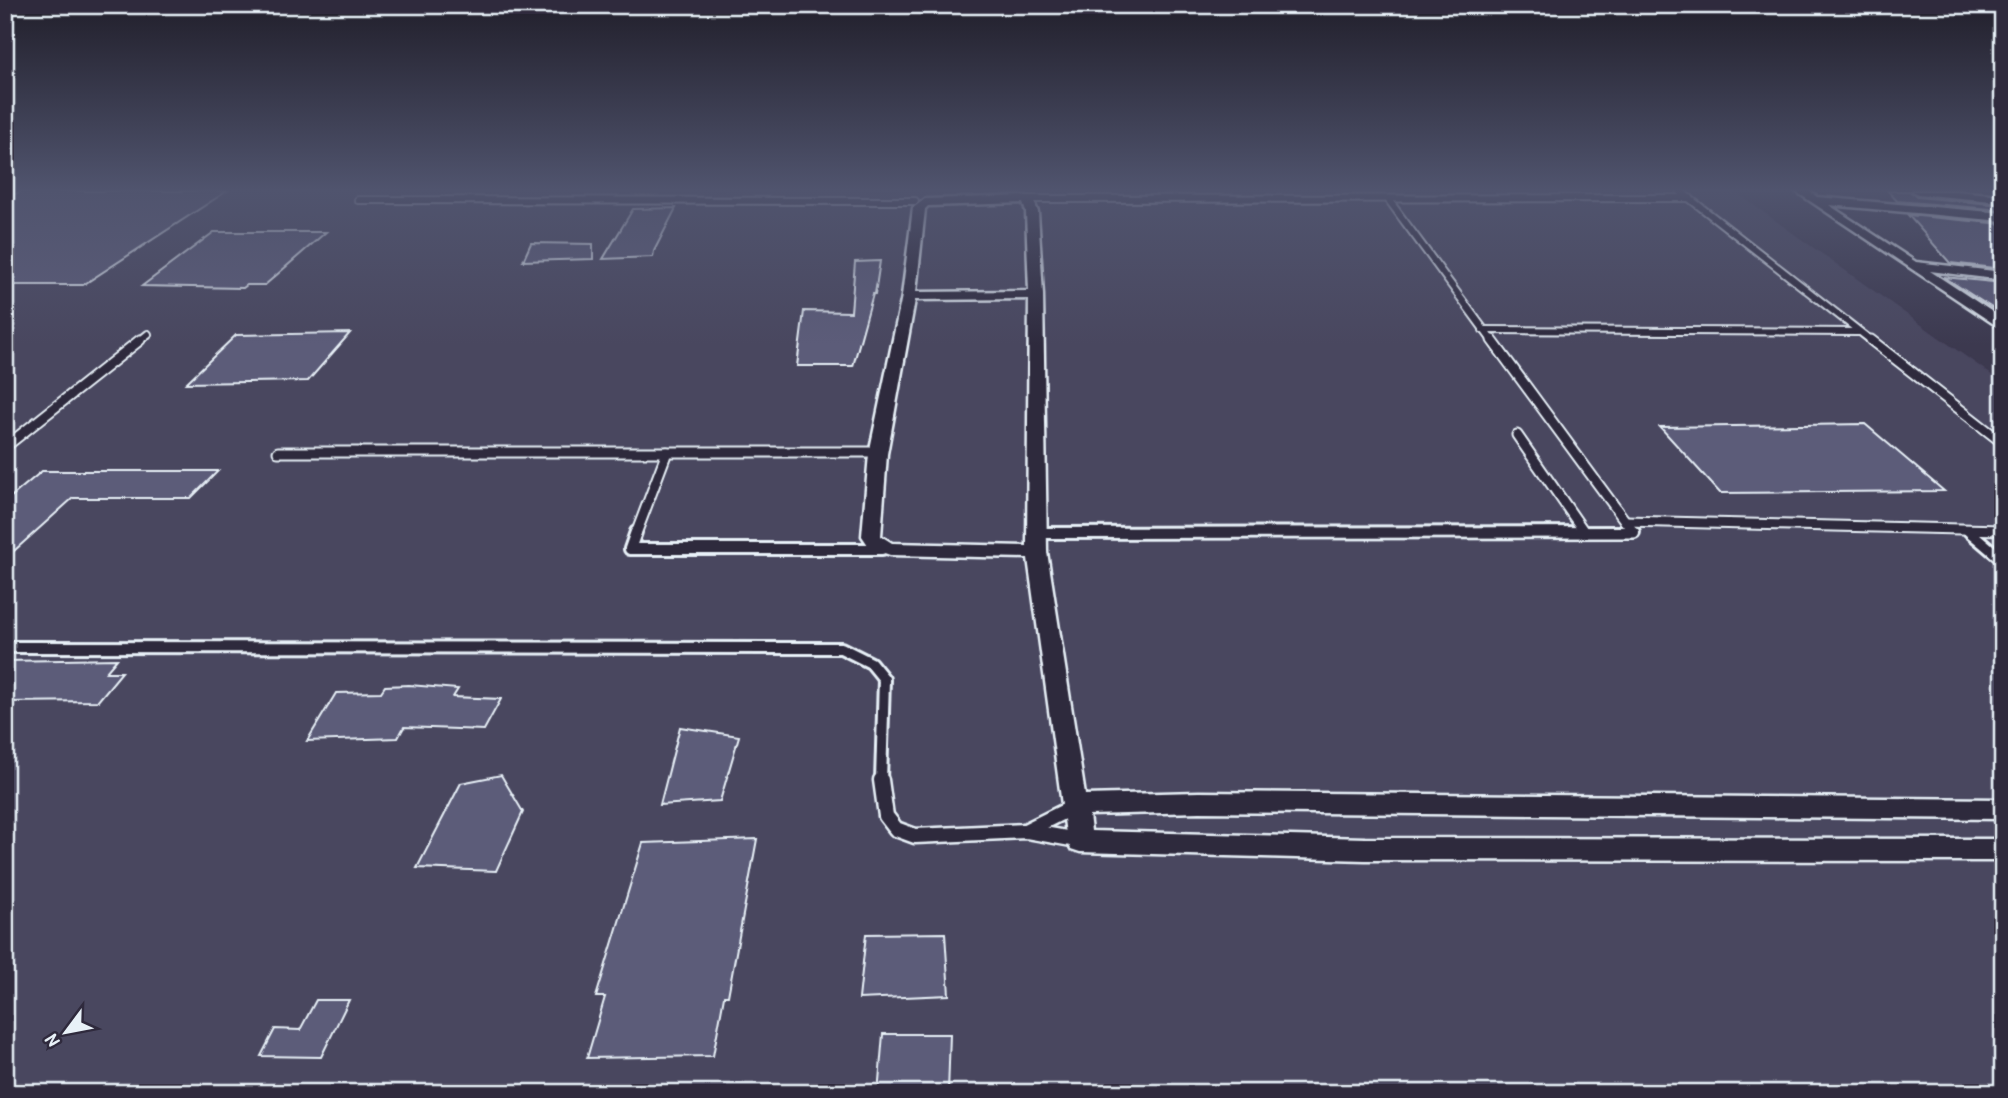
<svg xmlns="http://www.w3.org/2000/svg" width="2008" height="1098" font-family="'Patrick Hand',sans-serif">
  <rect width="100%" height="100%" fill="#3c394f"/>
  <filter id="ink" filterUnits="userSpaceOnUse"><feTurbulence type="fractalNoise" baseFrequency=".0143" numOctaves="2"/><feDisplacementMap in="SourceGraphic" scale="14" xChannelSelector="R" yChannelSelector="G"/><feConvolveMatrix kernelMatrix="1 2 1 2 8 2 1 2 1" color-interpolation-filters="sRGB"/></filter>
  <g filter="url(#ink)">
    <path fill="#49465f" d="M 5,191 L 1734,191 L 2003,383 L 2003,1093 L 5,1093 Z"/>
    <g fill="#5c5b79" stroke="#e8f1f8" stroke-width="2">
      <path d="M 21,191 L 227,191 L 83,285 L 5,285 L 5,199 Z"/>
      <path d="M 1888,191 L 1910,191 L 1918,197 L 2002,205 L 2003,210 L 1897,201 Z"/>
      <path d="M 676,208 L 654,251 L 653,257 L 603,259 L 633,209 Z"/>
      <path d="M 1908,215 L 2003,224 L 2003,269 L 1950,263 Z"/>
      <path d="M 214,232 L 326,232 L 265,285 L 247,285 L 243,288 L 142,286 Z"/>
      <path d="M 531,243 L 593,244 L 593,259 L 523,261 Z"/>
      <path d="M 880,261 L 875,294 L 873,294 L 853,366 L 797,366 L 804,311 L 851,312 L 855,262 Z"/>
      <path d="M 1944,277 L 2003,283 L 2003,315 L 1978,299 Z"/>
      <path d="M 350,333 L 308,381 L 186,383 L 236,335 Z"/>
      <path d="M 1865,424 L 1944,491 L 1720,493 L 1660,427 Z"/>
      <path d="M 42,471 L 218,471 L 191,498 L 73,498 L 5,559 L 5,502 Z"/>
      <path d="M 117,659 L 106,672 L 122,672 L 98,701 L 5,702 L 5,661 Z"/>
      <path d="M 409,685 L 458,689 L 453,697 L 501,699 L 484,730 L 404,727 L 398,738 L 307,741 L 336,693 L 381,692 L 385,686 Z"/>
      <path d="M 680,727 L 739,736 L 720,801 L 660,805 Z"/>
      <path d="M 501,775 L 523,812 L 496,871 L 417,868 L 461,783 Z"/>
      <path d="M 757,839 L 728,996 L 724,996 L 713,1056 L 587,1058 L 605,997 L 596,997 L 643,843 Z"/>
      <path d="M 945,933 L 949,995 L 859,999 L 866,934 Z"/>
      <path d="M 316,1000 L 349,1000 L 321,1057 L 261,1056 L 275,1029 L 300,1030 Z"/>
      <path d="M 883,1034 L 950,1034 L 948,1093 L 878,1093 Z"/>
    </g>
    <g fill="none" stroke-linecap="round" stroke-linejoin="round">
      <g stroke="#e8f1f8" stroke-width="10">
        <g id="service-far3">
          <path d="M 1680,191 L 1873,342"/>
          <path d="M 1027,199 L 1690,198"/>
          <path d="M 1388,199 L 1493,342"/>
          <path d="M 358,200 L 915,201"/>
          <path d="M 1483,330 L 1859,332"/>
          <path d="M 138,342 L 148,334"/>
        </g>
      </g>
      <g stroke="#e8f1f8" stroke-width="13">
        <g id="service-far2">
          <path d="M 1871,340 L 2003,443"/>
          <path d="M 1517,435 L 1585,533"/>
          <path d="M 5,447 L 140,340"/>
          <path d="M 278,452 L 878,452"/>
          <path d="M 1625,521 L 2003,530"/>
          <path d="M 1967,530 L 1972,534"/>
          <path d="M 1038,533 L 1634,533 L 1492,340"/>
          <path d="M 636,534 L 667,452"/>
        </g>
      </g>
      <g stroke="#e8f1f8" stroke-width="16">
        <g id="service-far1">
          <path d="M 636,532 L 630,549 L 882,549"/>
          <path d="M 1970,532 L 2003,560"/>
          <path d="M 1038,533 L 1634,532"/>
          <path d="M 5,647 L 841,648 L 871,663 L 884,679 L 881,781"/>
        </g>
      </g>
      <g stroke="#e8f1f8" stroke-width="19">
        <g id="service">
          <path d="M 881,780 L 886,816 L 896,829 L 915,836 L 1027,831 L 1077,840"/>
          <path d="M 1027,830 L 1073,807"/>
        </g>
      </g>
      <g stroke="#e8f1f8" stroke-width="5">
        <g id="minor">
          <path d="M 1795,191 L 1809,191 L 1817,197 L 2003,213 L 2003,221 L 1829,205 L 1916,262 L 2003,272 L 2003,280 L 1930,271 L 2003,319 L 2003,330 Z"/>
          <path d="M 1912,191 L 1955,191 L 2003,195 L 2003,202 L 1918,194 Z"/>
          <path d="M 1027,196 L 1033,199 L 1038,212 L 1043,295 L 1047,552 L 1085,795 L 1199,792 L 2003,799 L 2003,819 L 1199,812 L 1089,815 L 1091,831 L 1365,838 L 2003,839 L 2003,861 L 1365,860 L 1080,852 L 1071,849 L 1067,841 L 1028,558 L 890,555 L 870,548 L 862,536 L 869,454 L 902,296 L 913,208 L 925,199 ZM 1023,203 L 1026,212 L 1029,291 L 916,292 L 925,209 L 928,206 ZM 1029,299 L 1027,546 L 892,543 L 881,536 L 887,454 L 915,300 Z"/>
        </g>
      </g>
      <use href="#service-far3" stroke="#2f2a3d" stroke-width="6"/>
      <use href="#service-far2" stroke="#2f2a3d" stroke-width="9"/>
      <use href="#service-far1" stroke="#2f2a3d" stroke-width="10"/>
      <use href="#service" stroke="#2f2a3d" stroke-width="14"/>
      <use href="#minor" fill="#2f2a3d" fill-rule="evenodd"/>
    </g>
  </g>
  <linearGradient id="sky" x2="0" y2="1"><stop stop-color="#211f2b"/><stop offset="0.55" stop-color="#50546e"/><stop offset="1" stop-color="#50546e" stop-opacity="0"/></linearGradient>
  <rect width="2008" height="345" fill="url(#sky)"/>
  <rect width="2008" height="1098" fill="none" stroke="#2f2a3d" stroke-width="28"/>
  <rect x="14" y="14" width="1980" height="1070" fill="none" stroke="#e8f1f8" stroke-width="2.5" filter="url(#ink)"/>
  <g transform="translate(66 1032) rotate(238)" stroke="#2f2a3d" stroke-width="5" paint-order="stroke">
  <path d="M0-5L12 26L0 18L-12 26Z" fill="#e8f1f8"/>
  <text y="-10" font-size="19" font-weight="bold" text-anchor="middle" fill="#e8f1f8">N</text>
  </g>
</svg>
